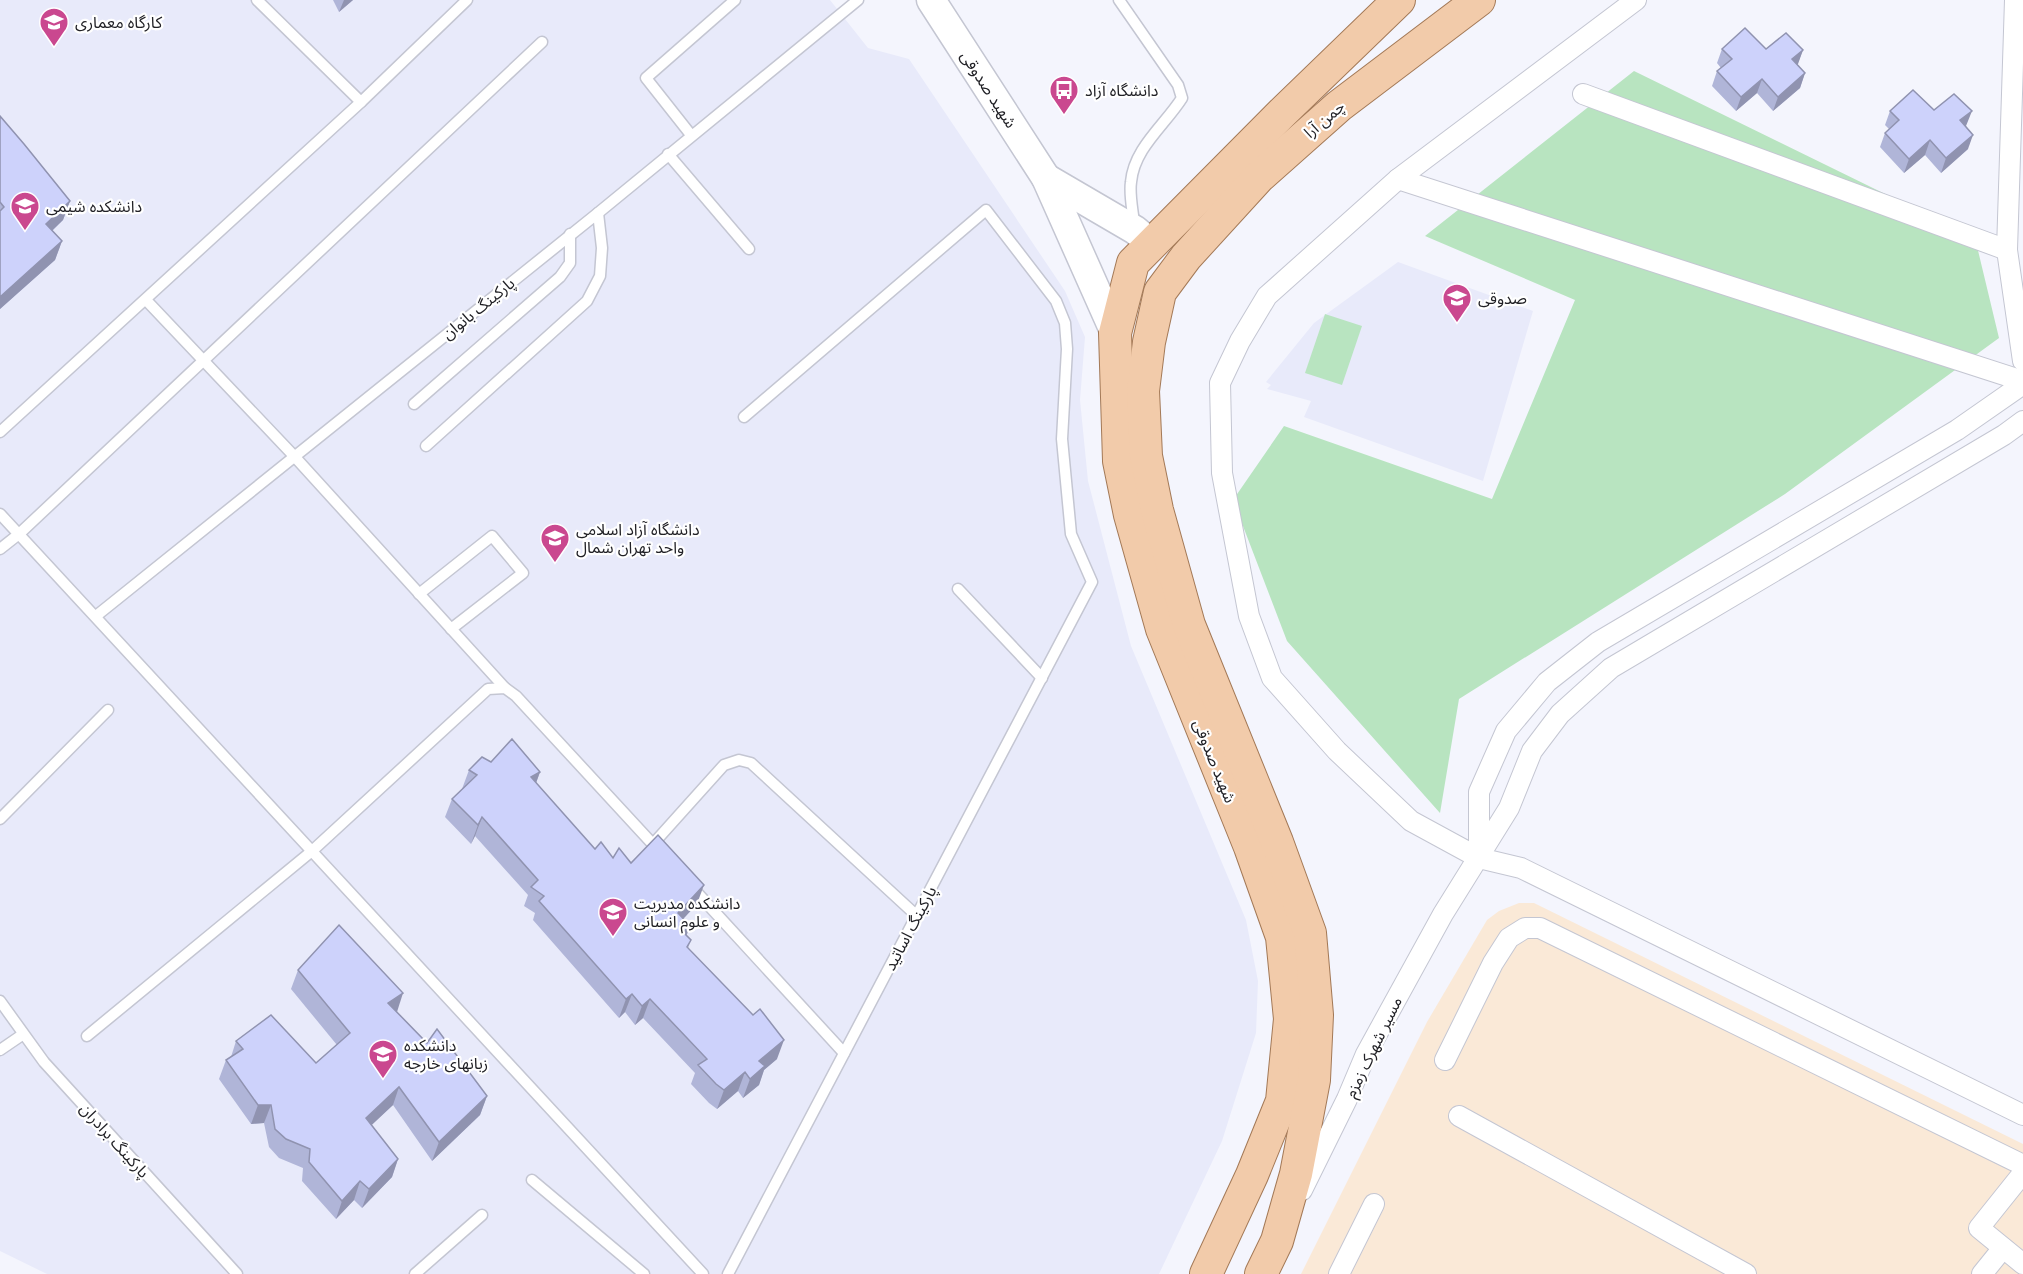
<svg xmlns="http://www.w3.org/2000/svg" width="2023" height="1274" font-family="Lato,'Noto Sans Arabic',sans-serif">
  <rect width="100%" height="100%" fill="#f4f5fd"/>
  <path fill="#fae9d7" d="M 1519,903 L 1534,903 L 2023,1144 L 2023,1274 L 1301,1274 L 1427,1022 L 1487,920 L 1499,911 Z"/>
  <g fill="#e8eafa">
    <path d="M 0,0 L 830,0 L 868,48 L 909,59 L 1065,291 L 1085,337 L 1080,400 L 1088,481 L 1131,646 L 1246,920 L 1258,981 L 1256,1033 L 1222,1141 L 1159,1274 L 47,1274 L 0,1251 Z"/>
    <path d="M 1398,262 L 1533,311 L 1483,481 L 1304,417 L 1311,401 L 1267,389 L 1271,385 L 1266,382 L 1314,323 Z"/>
  </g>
  <g fill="#b8e4c0">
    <path d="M 1634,71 L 1975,238 L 1999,338 L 1785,494 L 1459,699 L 1440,813 L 1287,641 L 1233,500 L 1284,426 L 1492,499 L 1575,300 L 1425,236 Z"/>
    <path d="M 1325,314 L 1362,326 L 1342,385 L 1305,373 Z"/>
  </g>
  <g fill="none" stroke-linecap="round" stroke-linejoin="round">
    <g stroke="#c4c6d2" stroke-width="13">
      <g id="service">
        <path d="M 257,0 L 361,102"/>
        <path d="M 1119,0 L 1178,85 L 1182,98 C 1165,125 1134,148 1131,182 C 1129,195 1133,211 1134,224"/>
        <path d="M 691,135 L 646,78 L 735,0"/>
        <path d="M 668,154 L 749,249"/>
        <path d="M 146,300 L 294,456 L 505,688"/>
        <path d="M 414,404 L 560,277 L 570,263 L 570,234"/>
        <path d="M 0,432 L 361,102 L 467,0"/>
        <path d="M 426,446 L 587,301 L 600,276 L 602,248 L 598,213"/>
        <path d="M 0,514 L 703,1274"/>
        <path d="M 0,549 L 19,534 L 542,42"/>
        <path d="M 958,589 L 1042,678"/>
        <path d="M 419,594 L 492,536 L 523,573 L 451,629"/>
        <path d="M 96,616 L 598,213 L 858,0"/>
        <path d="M 0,819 L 108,710"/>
        <path d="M 653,844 L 724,765 L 739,760 L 751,763 L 917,916"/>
        <path d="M 690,885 L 844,1053"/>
        <path d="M 0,1001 L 44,1062 L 237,1274"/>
        <path d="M 87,1036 L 312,851 L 488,689 L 505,688 L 516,696 L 660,852"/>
        <path d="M 0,1050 L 22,1035"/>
        <path d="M 532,1180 L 644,1274"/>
        <path d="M 415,1274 L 482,1215"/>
        <path d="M 728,1274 L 1092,582 L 1071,534 L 1062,439 L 1067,349 L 1065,323 L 1056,301 L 986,210 L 744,417"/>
      </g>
    </g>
    <g stroke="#c4c6d2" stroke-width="22">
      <g id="minor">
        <path d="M 1636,0 L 1398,179 L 1267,296 L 1240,341 L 1220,383 L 1222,473 L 1249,616 L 1272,678 L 1337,751 L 1411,821 L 1479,858 L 1521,868 L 2023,1115"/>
        <path d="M 2015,0 L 2007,250 L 2023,361"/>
        <path d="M 1583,94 L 2007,250"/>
        <path d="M 1398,179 L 2023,381"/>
        <path d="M 1479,858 L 1479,792 L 1506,731 L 1547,682 L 1598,642 L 1957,430 L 2023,384"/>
        <path d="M 1445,1060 L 1493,963 L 1509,938 L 1525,928 L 1540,928 L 2023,1165"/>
        <path d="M 1459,1116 L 1746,1274"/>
        <path d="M 2023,1173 L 1979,1228 L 2023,1264"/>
        <path d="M 1302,1190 L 1347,1099 L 1366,1054 L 1443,914 L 1509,808 L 1532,751 L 1560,714 L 1611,668 L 2004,435 L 2023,421"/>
        <path d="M 1339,1274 L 1374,1204"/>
        <path d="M 1982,1274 L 2003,1248"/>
      </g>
    </g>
    <g stroke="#c4c6d2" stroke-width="31">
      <g id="secondary">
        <path d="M 931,0 L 1046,178 L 1115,333"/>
        <path d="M 1046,178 L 1135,230 L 1152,244"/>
      </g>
    </g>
    <g stroke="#a37957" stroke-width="34">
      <g id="primary">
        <path d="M 1206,1274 L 1252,1175 L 1282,1101 L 1290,1019 L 1282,937 L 1250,847 L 1162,629 L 1130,515 L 1119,461 L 1115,333 L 1133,263 L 1282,113 L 1399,0"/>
        <path d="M 1261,1274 L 1277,1241 L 1296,1174 L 1314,1080 L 1317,1015 L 1310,933 L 1277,842 L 1189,625 L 1157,510 L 1146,456 L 1143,391 L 1149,342 L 1160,292 L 1186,257 L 1259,177 L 1339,106 L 1479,0"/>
      </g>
    </g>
    <use href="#service" stroke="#fff" stroke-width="10"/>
    <use href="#minor" stroke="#fff" stroke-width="20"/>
    <use href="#secondary" stroke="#fff" stroke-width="28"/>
    <use href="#primary" stroke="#f2cbaa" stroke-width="32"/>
  </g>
  <g fill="#b0b5d8">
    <path d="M 333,0 L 353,0 L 339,12 Z"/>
    <path d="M 1722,49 L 1766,49 L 1803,50 L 1797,65 L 1805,73 L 1800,88 L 1773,111 L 1757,93 L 1736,111 L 1712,86 L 1717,71 L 1721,68 L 1717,63 Z"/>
    <path d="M 1934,110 L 1966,126 L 1968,149 L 1941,173 L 1925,155 L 1904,173 L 1880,147 L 1885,133 L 1889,129 L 1885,125 L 1890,111 Z"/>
    <path d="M 0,116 L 70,201 L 63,220 L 52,231 L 62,241 L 55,260 L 0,309 Z"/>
    <path d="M 491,762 L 540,772 L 536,783 L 595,849 L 613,858 L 631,863 L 697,904 L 683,919 L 686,936 L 691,940 L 688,948 L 777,1059 L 764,1070 L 759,1085 L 743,1098 L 738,1091 L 717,1109 L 709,1103 L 691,1084 L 695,1073 L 643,1018 L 635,1025 L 625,1012 L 619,1018 L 533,920 L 535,913 L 524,906 L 528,895 L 475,836 L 471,844 L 445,817 L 452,799 L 462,789 L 469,770 Z"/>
    <path d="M 298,970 L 397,1012 L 427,1043 L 487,1096 L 480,1115 L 432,1161 L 393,1105 L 371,1125 L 398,1159 L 392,1177 L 362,1208 L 354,1200 L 336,1219 L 302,1181 L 303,1168 L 279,1158 L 269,1147 L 264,1123 L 251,1124 L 219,1079 L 226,1060 L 231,1057 L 236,1041 L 316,1063 L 337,1045 L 291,989 Z"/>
  </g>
  <g fill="#9093b0">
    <path d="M 344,0 L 353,0 L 339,12 Z"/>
    <path d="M 1803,50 L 1798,64 L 1787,73 L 1792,59 Z"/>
    <path d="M 1805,73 L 1800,88 L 1773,111 L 1778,97 Z"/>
    <path d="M 1762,79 L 1757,93 L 1736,111 L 1741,97 Z"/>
    <path d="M 1972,111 L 1966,126 L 1955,135 L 1960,120 Z"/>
    <path d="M 1973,135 L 1968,149 L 1941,173 L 1946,158 Z"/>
    <path d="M 1930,140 L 1925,155 L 1904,173 L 1909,159 Z"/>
    <path d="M 70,201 L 63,220 L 39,243 L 46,224 Z"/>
    <path d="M 62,241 L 55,260 L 0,309 L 0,297 Z"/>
    <path d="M 540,772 L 533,791 L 531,777 Z"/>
    <path d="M 482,817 L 475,836 L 471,844 L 478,825 Z"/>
    <path d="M 704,885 L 697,904 L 671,932 L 678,913 Z"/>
    <path d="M 690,926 L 683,945 L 683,932 Z"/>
    <path d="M 403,993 L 397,1012 L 388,1003 Z"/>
    <path d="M 632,994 L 625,1012 L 619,1018 L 626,999 Z"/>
    <path d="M 650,999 L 643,1018 L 635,1025 L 642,1006 Z"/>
    <path d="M 784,1040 L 777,1059 L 764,1070 L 759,1085 L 743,1098 L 750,1079 L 759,1061 Z"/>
    <path d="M 745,1072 L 738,1091 L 717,1109 L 724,1090 Z"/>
    <path d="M 399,1087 L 393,1105 L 359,1137 L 366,1118 Z"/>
    <path d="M 487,1096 L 480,1115 L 432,1161 L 439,1142 Z"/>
    <path d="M 258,1105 L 271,1105 L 264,1123 L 251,1124 Z"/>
    <path d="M 398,1159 L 392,1177 L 362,1208 L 369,1189 Z"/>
    <path d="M 360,1181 L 354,1200 L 336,1219 L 342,1201 Z"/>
  </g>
  <g fill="#cdd2fb" stroke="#9093b0" stroke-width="1.5">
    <path d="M 1745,28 L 1766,49 L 1786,33 L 1803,50 L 1792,59 L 1805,73 L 1778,97 L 1762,79 L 1741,97 L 1717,71 L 1732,59 L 1722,49 Z"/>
    <path d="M 1913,90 L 1934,110 L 1954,94 L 1972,111 L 1960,120 L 1973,135 L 1946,158 L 1930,140 L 1909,159 L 1885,133 L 1899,120 L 1890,111 Z"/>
    <path d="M 0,116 L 24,144 L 70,201 L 46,224 L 62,241 L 0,297 L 0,211 L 4,207 L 0,202 Z"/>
    <path d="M 512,739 L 540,772 L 531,777 L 595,849 L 601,842 L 613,858 L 619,848 L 631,863 L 658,835 L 704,885 L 678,913 L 690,926 L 683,932 L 691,940 L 687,947 L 753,1015 L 760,1009 L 784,1040 L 759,1061 L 765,1066 L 750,1079 L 745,1072 L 724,1090 L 716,1084 L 698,1065 L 707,1059 L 650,999 L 642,1006 L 632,994 L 626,999 L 539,901 L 544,896 L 531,887 L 538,880 L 482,817 L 478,825 L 452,799 L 477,775 L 469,770 L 482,757 L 491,762 Z"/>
    <path d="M 339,925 L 403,993 L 388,1003 L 427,1043 L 437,1029 L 487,1096 L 439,1142 L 399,1087 L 366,1118 L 398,1159 L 369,1189 L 360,1181 L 342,1201 L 309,1162 L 310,1149 L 286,1139 L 275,1129 L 271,1105 L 258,1105 L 226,1060 L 243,1049 L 236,1041 L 271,1015 L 316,1063 L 350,1033 L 298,970 Z"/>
  </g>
  <defs>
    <g id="university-pin" transform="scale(1.5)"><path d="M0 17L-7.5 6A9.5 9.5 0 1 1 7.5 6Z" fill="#ca488f" stroke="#fff"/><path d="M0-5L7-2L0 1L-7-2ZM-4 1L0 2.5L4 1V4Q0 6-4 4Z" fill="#fff"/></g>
    <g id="bus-pin" transform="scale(1.5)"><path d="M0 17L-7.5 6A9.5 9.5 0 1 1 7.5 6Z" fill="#ca488f" stroke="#fff"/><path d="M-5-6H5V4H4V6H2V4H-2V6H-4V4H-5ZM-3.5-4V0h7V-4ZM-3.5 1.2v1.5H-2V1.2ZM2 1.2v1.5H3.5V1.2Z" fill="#fff"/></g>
    <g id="school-pin" transform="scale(1.5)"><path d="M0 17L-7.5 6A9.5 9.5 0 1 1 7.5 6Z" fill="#ca488f" stroke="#fff"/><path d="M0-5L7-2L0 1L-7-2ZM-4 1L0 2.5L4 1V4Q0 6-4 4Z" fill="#fff"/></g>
  </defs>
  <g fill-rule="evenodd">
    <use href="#university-pin" x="54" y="22"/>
    <use href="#bus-pin" x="1064" y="90"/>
    <use href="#university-pin" x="25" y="206"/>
    <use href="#school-pin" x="1457" y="298"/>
    <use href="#university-pin" x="555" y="538"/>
    <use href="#university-pin" x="613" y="912"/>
    <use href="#university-pin" x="383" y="1054"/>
  </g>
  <g text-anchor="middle" stroke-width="4.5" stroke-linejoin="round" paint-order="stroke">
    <g font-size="16" fill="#212126" stroke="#fff" text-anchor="start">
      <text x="75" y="28">کارگاه معماری</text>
      <text x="1085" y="96">دانشگاه آزاد</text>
      <text x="46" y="212">دانشکده شیمی</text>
      <text x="1478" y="304">صدوقی</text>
      <text x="576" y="535">دانشگاه آزاد اسلامی<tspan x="576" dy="18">واحد تهران شمال</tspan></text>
      <text x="634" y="909">دانشکده مدیریت<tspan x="634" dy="18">و علوم انسانی</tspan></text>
      <text x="404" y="1051">دانشکده<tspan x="404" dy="18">زبانهای خارجه</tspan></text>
    </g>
    <g font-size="16" fill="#212126" stroke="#fff">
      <text transform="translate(989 89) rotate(57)" y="6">شهید صدوقی</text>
      <text transform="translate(1324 119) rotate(-41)" y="6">چمن آرا</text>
      <text transform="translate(478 308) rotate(-39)" y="6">پارکینگ بانوان</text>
      <text transform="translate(1215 761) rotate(68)" y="6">شهید صدوقی</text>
      <text transform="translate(910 928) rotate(-62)" y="6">پارکینگ اساتید</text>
      <text transform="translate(1373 1047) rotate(-64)" y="6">مسیر شهرک زمزم</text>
      <text transform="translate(115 1140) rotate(48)" y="6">پارکینگ برادران</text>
    </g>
  </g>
</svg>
